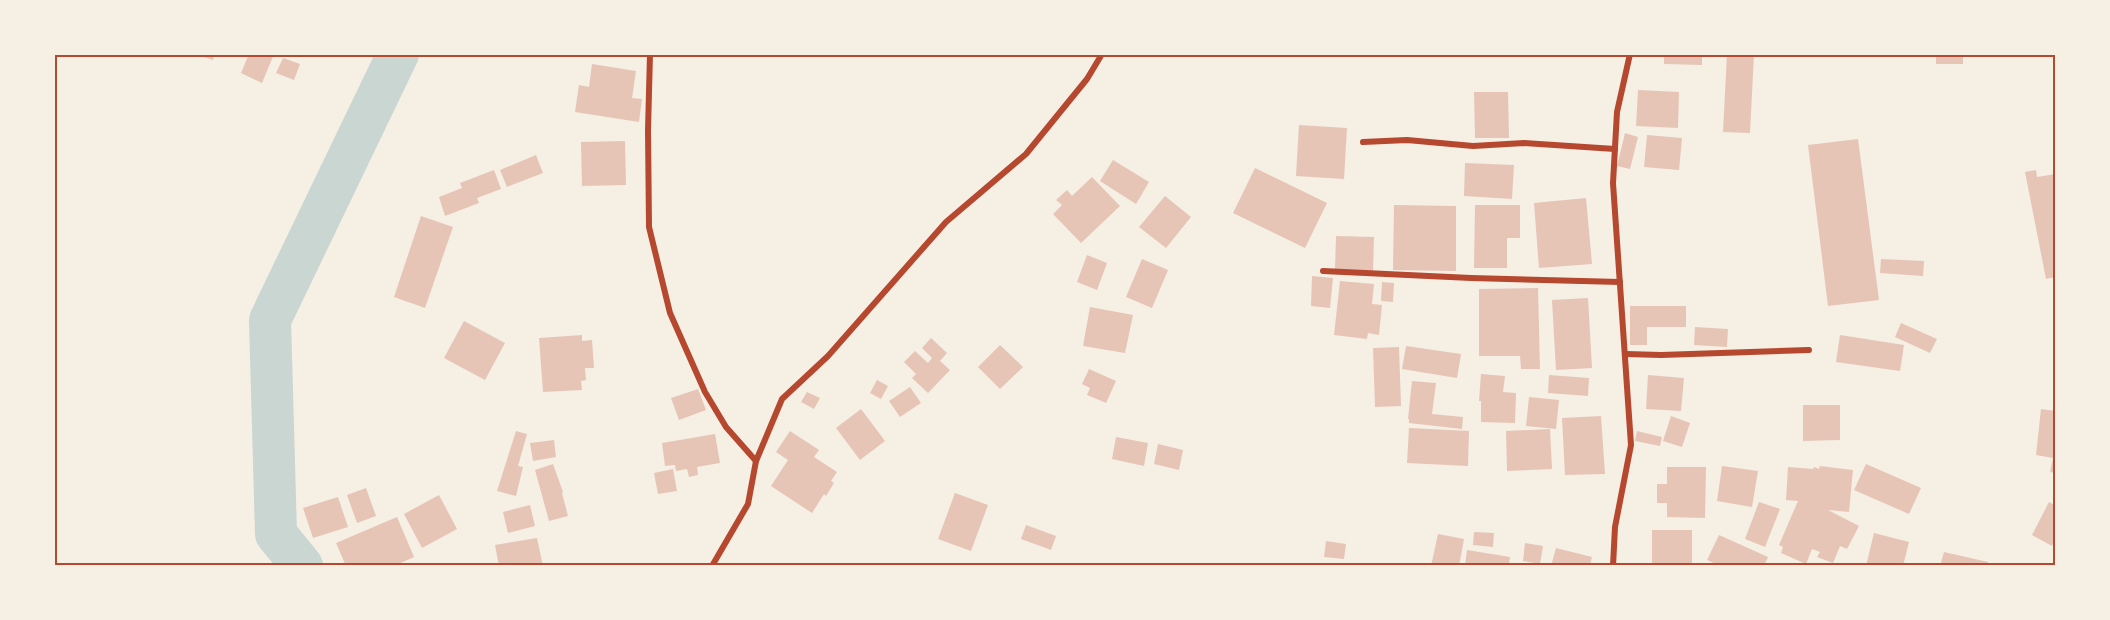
<svg xmlns="http://www.w3.org/2000/svg" width="2110" height="620" font-family="Helvetica,sans-serif">
  <rect width="100%" height="100%" fill="#f6efe4"/>
  <g fill="none" stroke-linecap="round" stroke-linejoin="round">
    <path stroke="#c9d6d2" stroke-width="42" d="M 302,566 L 276,534 L 270,320 L 398,54"/>
  </g>
  <g fill="#e6c5b7">
    <path d="M 195,54 L 214,54 L 213,60 Z"/>
    <path d="M 249,54 L 274,54 L 262,83 L 241,73 Z"/>
    <path d="M 1039,54 L 1062,54 L 1062,57 L 1039,56 Z"/>
    <path d="M 1664,54 L 1702,54 L 1702,65 L 1664,64 Z"/>
    <path d="M 1727,54 L 1754,54 L 1750,133 L 1723,132 Z"/>
    <path d="M 1931,54 L 1963,54 L 1963,64 L 1936,64 L 1936,57 L 1931,57 Z"/>
    <path d="M 283,58 L 300,64 L 294,80 L 276,73 Z"/>
    <path d="M 592,64 L 636,71 L 632,98 L 642,99 L 639,122 L 575,112 L 579,85 L 589,87 Z"/>
    <path d="M 1638,90 L 1679,92 L 1678,128 L 1636,126 Z"/>
    <path d="M 1474,92 L 1508,92 L 1509,138 L 1475,138 Z"/>
    <path d="M 1299,125 L 1347,128 L 1344,179 L 1296,176 Z"/>
    <path d="M 1625,133 L 1638,137 L 1630,169 L 1617,166 Z"/>
    <path d="M 1647,135 L 1682,138 L 1679,170 L 1644,167 Z"/>
    <path d="M 1858,139 L 1879,300 L 1828,306 L 1808,145 Z"/>
    <path d="M 625,141 L 626,185 L 582,186 L 581,142 Z"/>
    <path d="M 536,155 L 543,173 L 507,187 L 500,170 Z"/>
    <path d="M 1113,160 L 1149,182 L 1136,204 L 1100,181 Z"/>
    <path d="M 1465,163 L 1514,165 L 1512,199 L 1464,196 Z"/>
    <path d="M 1255,168 L 1327,203 L 1305,248 L 1233,213 Z"/>
    <path d="M 494,170 L 501,189 L 477,198 L 479,203 L 445,216 L 439,197 L 462,188 L 460,183 Z"/>
    <path d="M 2036,170 L 2037,177 L 2056,174 L 2056,277 L 2046,279 L 2025,172 Z"/>
    <path d="M 1092,177 L 1120,206 L 1081,243 L 1053,214 L 1062,205 L 1056,200 L 1067,190 L 1072,196 Z"/>
    <path d="M 1165,196 L 1191,217 L 1166,248 L 1139,227 Z"/>
    <path d="M 1586,198 L 1592,264 L 1539,268 L 1534,203 Z"/>
    <path d="M 1394,205 L 1456,206 L 1456,271 L 1393,270 Z"/>
    <path d="M 1475,205 L 1520,205 L 1520,238 L 1507,238 L 1507,268 L 1474,268 Z"/>
    <path d="M 421,216 L 453,227 L 425,308 L 394,297 Z"/>
    <path d="M 1336,236 L 1374,237 L 1373,271 L 1335,269 Z"/>
    <path d="M 1087,255 L 1107,263 L 1097,290 L 1077,282 Z"/>
    <path d="M 1142,259 L 1168,270 L 1152,308 L 1126,297 Z"/>
    <path d="M 1881,259 L 1924,261 L 1923,276 L 1880,273 Z"/>
    <path d="M 1312,276 L 1333,278 L 1330,308 L 1311,306 Z"/>
    <path d="M 1340,281 L 1374,284 L 1372,304 L 1382,305 L 1379,335 L 1368,333 L 1367,339 L 1334,335 Z"/>
    <path d="M 1382,282 L 1394,283 L 1393,302 L 1381,301 Z"/>
    <path d="M 1538,288 L 1540,369 L 1521,369 L 1520,356 L 1479,356 L 1479,289 Z"/>
    <path d="M 1588,298 L 1592,368 L 1556,370 L 1552,300 Z"/>
    <path d="M 1630,306 L 1686,306 L 1686,327 L 1647,327 L 1647,345 L 1630,345 Z"/>
    <path d="M 1090,307 L 1133,315 L 1125,353 L 1083,346 Z"/>
    <path d="M 464,321 L 505,343 L 485,380 L 444,358 Z"/>
    <path d="M 1901,323 L 1937,339 L 1930,353 L 1895,337 Z"/>
    <path d="M 1695,327 L 1728,329 L 1727,347 L 1694,345 Z"/>
    <path d="M 582,335 L 582,341 L 592,340 L 594,368 L 585,368 L 586,380 L 581,381 L 582,390 L 543,392 L 539,338 Z"/>
    <path d="M 1840,335 L 1904,345 L 1900,371 L 1836,362 Z"/>
    <path d="M 931,338 L 947,353 L 940,361 L 950,370 L 928,393 L 912,378 L 916,374 L 904,362 L 915,351 L 928,363 L 932,358 L 922,348 Z"/>
    <path d="M 1000,345 L 1023,367 L 1000,389 L 978,367 Z"/>
    <path d="M 1406,346 L 1461,354 L 1457,378 L 1402,369 Z"/>
    <path d="M 1399,347 L 1401,406 L 1375,407 L 1373,348 Z"/>
    <path d="M 1089,369 L 1116,381 L 1106,403 L 1087,395 L 1090,388 L 1082,384 Z"/>
    <path d="M 1481,374 L 1505,376 L 1503,392 L 1516,393 L 1515,423 L 1481,422 L 1481,401 L 1479,401 Z"/>
    <path d="M 1549,375 L 1589,378 L 1588,396 L 1548,393 Z"/>
    <path d="M 1648,375 L 1684,378 L 1681,411 L 1646,409 Z"/>
    <path d="M 877,380 L 888,386 L 881,399 L 870,393 Z"/>
    <path d="M 1412,381 L 1436,383 L 1432,414 L 1463,417 L 1462,429 L 1409,423 L 1409,419 L 1408,419 Z"/>
    <path d="M 910,387 L 921,403 L 900,417 L 889,401 Z"/>
    <path d="M 698,389 L 706,410 L 679,420 L 671,398 Z"/>
    <path d="M 807,392 L 820,398 L 814,409 L 801,402 Z"/>
    <path d="M 1529,397 L 1559,400 L 1556,429 L 1526,426 Z"/>
    <path d="M 1803,405 L 1840,405 L 1840,440 L 1803,441 Z"/>
    <path d="M 861,409 L 885,441 L 860,460 L 836,428 Z"/>
    <path d="M 2041,409 L 2056,411 L 2056,473 L 2050,472 L 2053,458 L 2036,455 Z"/>
    <path d="M 1601,416 L 1605,474 L 1565,475 L 1562,418 Z"/>
    <path d="M 1671,416 L 1690,423 L 1682,447 L 1663,441 Z"/>
    <path d="M 1409,428 L 1469,431 L 1468,466 L 1407,463 Z"/>
    <path d="M 1550,429 L 1552,469 L 1507,471 L 1506,431 Z"/>
    <path d="M 516,431 L 527,434 L 518,466 L 523,467 L 516,496 L 497,491 Z"/>
    <path d="M 790,431 L 819,450 L 814,457 L 837,472 L 831,481 L 834,483 L 826,496 L 824,494 L 812,513 L 771,486 L 788,460 L 776,452 Z"/>
    <path d="M 1637,431 L 1662,437 L 1660,446 L 1635,441 Z"/>
    <path d="M 715,434 L 720,463 L 697,467 L 698,475 L 689,477 L 687,469 L 676,471 L 675,465 L 665,466 L 662,443 Z"/>
    <path d="M 1116,437 L 1148,443 L 1144,466 L 1112,459 Z"/>
    <path d="M 554,440 L 556,457 L 533,461 L 530,443 Z"/>
    <path d="M 1158,444 L 1183,450 L 1179,470 L 1154,464 Z"/>
    <path d="M 553,464 L 563,492 L 562,493 L 568,516 L 549,521 L 535,470 Z"/>
    <path d="M 1866,464 L 1921,488 L 1909,514 L 1854,490 Z"/>
    <path d="M 1722,466 L 1758,471 L 1752,507 L 1717,501 Z"/>
    <path d="M 1820,466 L 1853,470 L 1849,512 L 1828,510 L 1859,526 L 1847,549 L 1840,546 L 1833,563 L 1817,557 L 1820,552 L 1812,549 L 1806,564 L 1781,553 L 1783,547 L 1779,545 L 1798,501 L 1786,500 L 1788,467 L 1813,469 L 1814,467 L 1819,469 Z"/>
    <path d="M 1667,467 L 1706,467 L 1705,518 L 1667,517 L 1667,503 L 1657,503 L 1657,484 L 1667,484 Z"/>
    <path d="M 673,469 L 677,491 L 658,494 L 654,473 Z"/>
    <path d="M 366,488 L 376,516 L 357,523 L 347,495 Z"/>
    <path d="M 955,493 L 988,505 L 971,551 L 938,539 Z"/>
    <path d="M 439,495 L 457,529 L 422,548 L 404,514 Z"/>
    <path d="M 338,497 L 348,527 L 313,538 L 303,508 Z"/>
    <path d="M 1759,502 L 1780,509 L 1765,547 L 1745,539 Z"/>
    <path d="M 2049,502 L 2056,506 L 2056,538 L 2052,546 L 2032,535 Z"/>
    <path d="M 530,505 L 535,526 L 508,533 L 503,512 Z"/>
    <path d="M 397,517 L 414,557 L 394,566 L 346,566 L 336,543 Z"/>
    <path d="M 1026,525 L 1056,536 L 1051,550 L 1021,539 Z"/>
    <rect x="1652" y="530" width="40" height="36"/>
    <path d="M 1474,532 L 1494,533 L 1493,547 L 1473,545 Z"/>
    <path d="M 1874,533 L 1909,542 L 1903,566 L 1866,566 Z"/>
    <path d="M 1438,534 L 1464,539 L 1459,566 L 1431,566 Z"/>
    <path d="M 1719,535 L 1768,557 L 1764,566 L 1720,566 L 1707,560 Z"/>
    <path d="M 537,538 L 543,566 L 499,566 L 495,545 Z"/>
    <path d="M 1326,541 L 1346,544 L 1344,559 L 1324,557 Z"/>
    <path d="M 1525,543 L 1543,546 L 1540,564 L 1523,561 Z"/>
    <path d="M 1556,548 L 1592,557 L 1590,566 L 1551,566 Z"/>
    <path d="M 1467,550 L 1510,557 L 1509,566 L 1465,566 Z"/>
    <path d="M 1944,552 L 1988,562 L 1987,566 L 1940,566 Z"/>
  </g>
  <g fill="none" stroke-linecap="round" stroke-linejoin="round">
    <g stroke="#b5482f" stroke-width="6">
      <path d="M 650,54 L 648,130 L 649,227 L 670,313 L 705,392 L 726,427 L 756,461"/>
      <path d="M 1363,142 L 1407,140 L 1473,146 L 1524,143 L 1615,149"/>
      <path d="M 1323,271 L 1471,278 L 1620,282"/>
      <path d="M 1626,354 L 1661,355 L 1809,350"/>
      <path d="M 712,566 L 748,504 L 756,461 L 782,399 L 828,356 L 946,222 L 1026,154 L 1087,79 L 1102,54"/>
      <path d="M 1613,566 L 1615,527 L 1631,445 L 1613,183 L 1617,112 L 1630,54"/>
    </g>
  </g>
  <rect width="2110" height="620" fill="none" stroke="#f6efe4" stroke-width="111"/>
  <rect x="56" y="56" width="1998" height="508" fill="none" stroke="#b5482f" stroke-width="2"/>
</svg>
